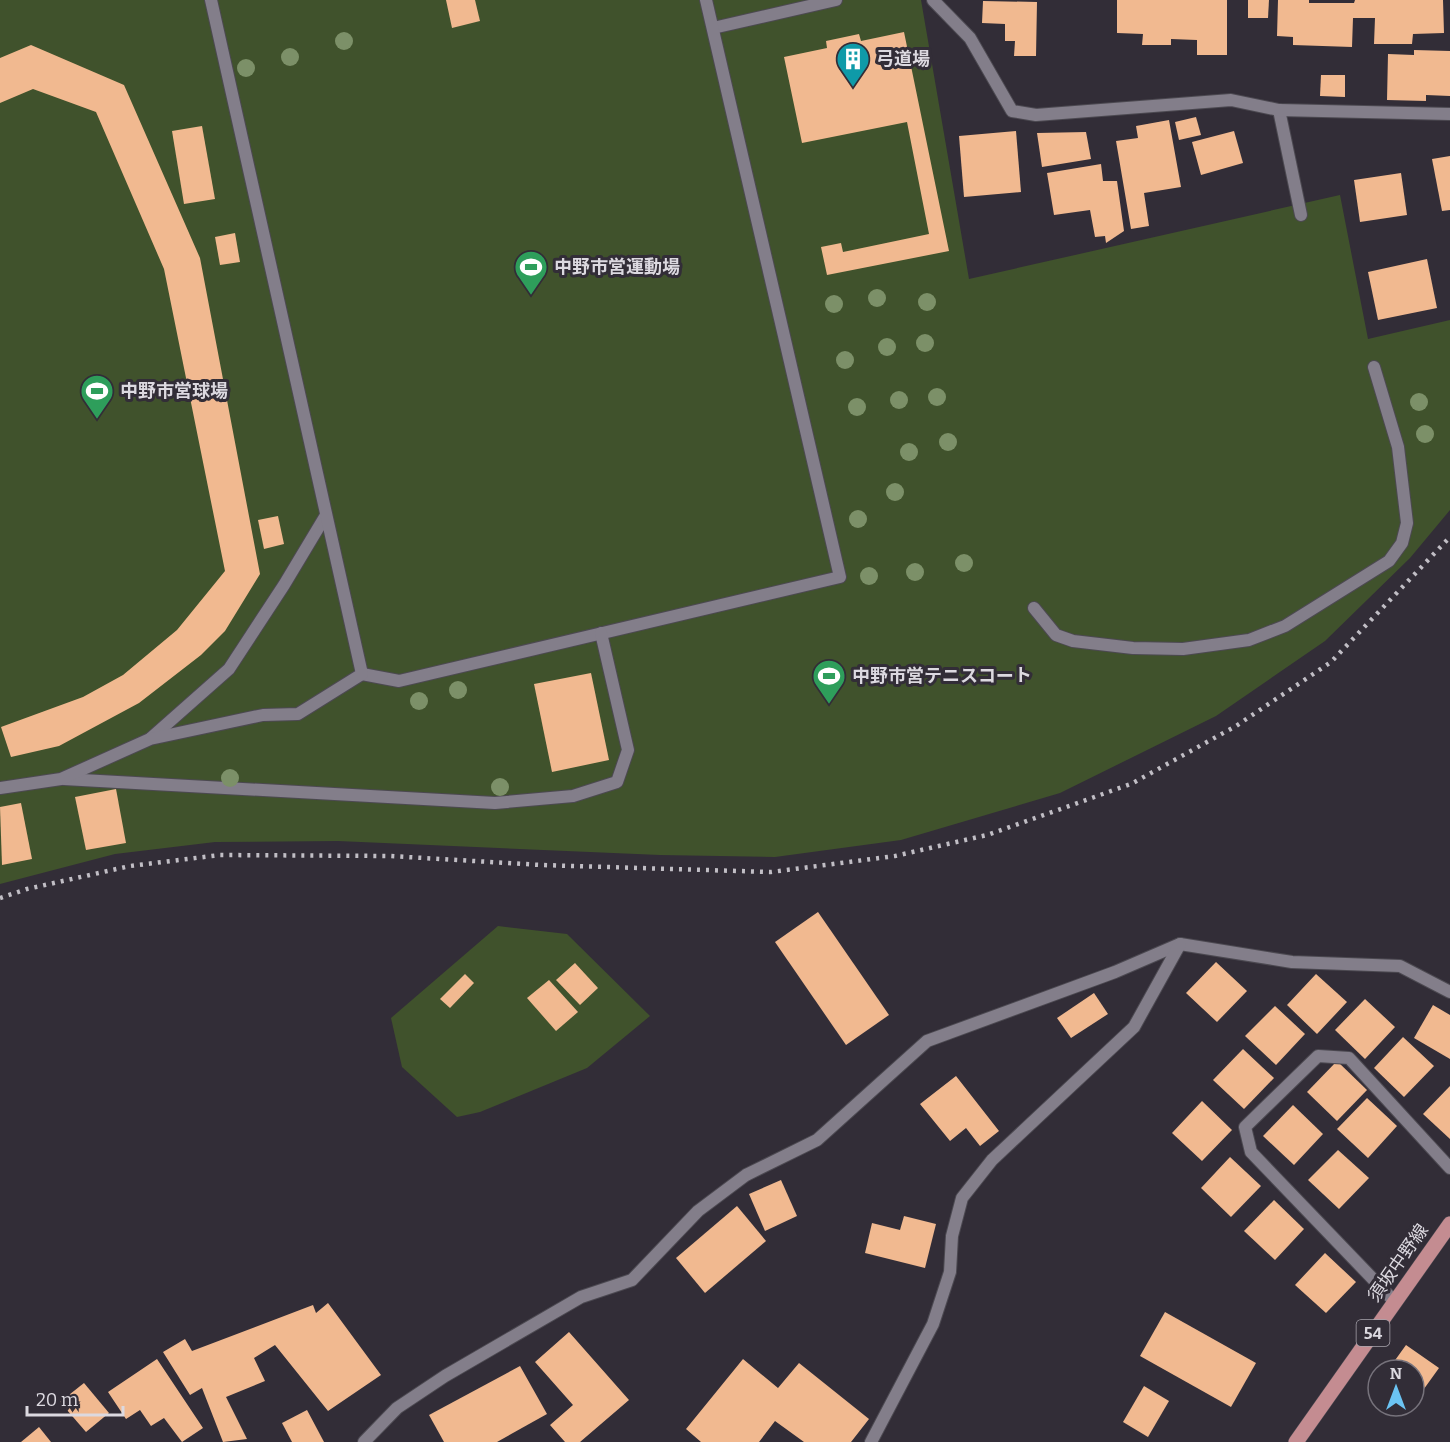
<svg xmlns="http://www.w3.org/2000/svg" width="1450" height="1442" font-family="Bitter,'Noto Sans JP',serif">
  <rect width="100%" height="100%" fill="#322d37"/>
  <g fill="#40522c">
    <path d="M 0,0 L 921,0 L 969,279 L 1340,195 L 1368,339 L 1450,320 L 1450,510 L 1410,558 L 1325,641 L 1216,716 L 1060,793 L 901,840 L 775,857 L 660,855 L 338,841 L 215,842 L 115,854 L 0,884 Z"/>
    <path d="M 498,926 L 567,934 L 650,1016 L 587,1068 L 480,1112 L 457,1117 L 402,1067 L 391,1018 Z"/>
  </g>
  <g fill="#f1b990">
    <path d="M 446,0 L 475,0 L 480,21 L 452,28 Z"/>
    <path d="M 1117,0 L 1227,0 L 1227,55 L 1197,55 L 1197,40 L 1171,39 L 1171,45 L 1142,45 L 1143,34 L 1117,33 Z"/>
    <path d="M 1248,0 L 1269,0 L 1268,18 L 1248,18 Z"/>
    <path d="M 1278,0 L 1309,0 L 1309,3 L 1354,3 L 1355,0 L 1443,0 L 1444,33 L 1413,34 L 1412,44 L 1374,44 L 1375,18 L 1353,18 L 1352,47 L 1293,45 L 1293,37 L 1277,36 Z"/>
    <path d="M 983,1 L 1037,2 L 1036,56 L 1014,56 L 1015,41 L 1005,41 L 1005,24 L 982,23 Z"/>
    <path d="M 904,32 L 949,251 L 827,275 L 821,247 L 841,243 L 843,252 L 929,234 L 907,122 L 802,143 L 784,57 L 827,48 L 826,41 L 859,34 L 861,41 Z"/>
    <path d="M 31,45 L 124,85 L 200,258 L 260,574 L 225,631 L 201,655 L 139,703 L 59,746 L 11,757 L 1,727 L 83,697 L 123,675 L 177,630 L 225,571 L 164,269 L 96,112 L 33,89 L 0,103 L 0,58 Z"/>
    <path d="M 1414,50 L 1450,51 L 1450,96 L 1426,95 L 1426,101 L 1387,100 L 1388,54 L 1414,55 Z"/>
    <path d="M 1321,75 L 1345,75 L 1345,97 L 1320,96 Z"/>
    <path d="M 1196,117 L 1201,135 L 1179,140 L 1175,122 Z"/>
    <path d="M 1169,120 L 1181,187 L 1144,193 L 1149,226 L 1131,229 L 1116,141 L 1138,138 L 1136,126 Z"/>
    <path d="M 202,126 L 215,199 L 184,204 L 172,131 Z"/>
    <path d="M 1016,131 L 1021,192 L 964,197 L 959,136 Z"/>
    <path d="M 1234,131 L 1243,163 L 1201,175 L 1192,142 Z"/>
    <path d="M 1086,132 L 1091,159 L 1042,167 L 1037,133 Z"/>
    <path d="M 1450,156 L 1450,210 L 1442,211 L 1432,159 Z"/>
    <path d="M 1101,164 L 1103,181 L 1117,181 L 1124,231 L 1106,243 L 1105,236 L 1095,237 L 1090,210 L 1054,215 L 1047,173 Z"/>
    <path d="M 1401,173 L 1407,215 L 1360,222 L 1354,180 Z"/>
    <path d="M 235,233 L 240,262 L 220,265 L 215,237 Z"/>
    <path d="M 1427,259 L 1437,308 L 1378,320 L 1368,272 Z"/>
    <path d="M 278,516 L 284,544 L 264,549 L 258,520 Z"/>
    <path d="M 591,673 L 609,760 L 552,772 L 534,684 Z"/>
    <path d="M 116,789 L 126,843 L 86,850 L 75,797 Z"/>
    <path d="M 21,803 L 32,859 L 2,865 L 0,807 Z"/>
    <path d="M 818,912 L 889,1015 L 846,1045 L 775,942 Z"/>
    <path d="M 1216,962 L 1247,991 L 1217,1022 L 1186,993 Z"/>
    <path d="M 575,963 L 598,988 L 580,1005 L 556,980 Z"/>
    <path d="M 465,974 L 474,983 L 450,1008 L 440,999 Z"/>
    <path d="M 1316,974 L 1347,1002 L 1317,1034 L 1287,1005 Z"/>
    <path d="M 549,980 L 578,1012 L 556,1031 L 527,998 Z"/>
    <path d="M 1094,993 L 1108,1014 L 1071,1038 L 1057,1018 Z"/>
    <path d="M 1365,999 L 1395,1027 L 1365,1059 L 1335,1030 Z"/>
    <path d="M 1433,1005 L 1450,1015 L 1450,1059 L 1414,1038 Z"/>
    <path d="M 1275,1006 L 1305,1034 L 1276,1065 L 1245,1036 Z"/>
    <path d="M 1403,1037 L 1434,1066 L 1404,1097 L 1374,1068 Z"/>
    <path d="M 1243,1049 L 1274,1078 L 1244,1109 L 1213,1080 Z"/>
    <path d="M 1337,1061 L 1367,1090 L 1337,1121 L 1307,1092 Z"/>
    <path d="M 956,1076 L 999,1131 L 980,1146 L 966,1128 L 950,1141 L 920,1104 Z"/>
    <path d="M 1450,1086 L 1450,1139 L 1423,1114 Z"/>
    <path d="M 1367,1098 L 1397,1126 L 1368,1158 L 1337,1129 Z"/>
    <path d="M 1202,1101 L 1232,1130 L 1202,1161 L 1172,1133 Z"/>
    <path d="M 1293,1105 L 1323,1134 L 1294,1165 L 1263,1136 Z"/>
    <path d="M 1338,1150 L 1369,1178 L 1339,1209 L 1308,1180 Z"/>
    <path d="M 1230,1157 L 1261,1186 L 1231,1217 L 1201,1188 Z"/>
    <path d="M 781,1180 L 797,1216 L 765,1231 L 749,1194 Z"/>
    <path d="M 1274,1200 L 1304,1229 L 1275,1260 L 1244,1231 Z"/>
    <path d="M 737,1206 L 766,1241 L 705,1293 L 676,1258 Z"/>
    <path d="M 904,1216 L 936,1224 L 925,1268 L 865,1253 L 872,1223 L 900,1230 Z"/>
    <path d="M 1325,1253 L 1356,1282 L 1326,1313 L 1295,1285 Z"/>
    <path d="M 328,1303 L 381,1375 L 328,1411 L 275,1345 L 254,1358 L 265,1381 L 226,1397 L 247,1439 L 223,1442 L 202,1388 L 190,1395 L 163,1352 L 185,1339 L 192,1351 L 313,1305 L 316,1313 Z"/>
    <path d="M 1165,1312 L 1256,1363 L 1231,1407 L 1140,1356 Z"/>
    <path d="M 569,1332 L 629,1400 L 580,1442 L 565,1442 L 550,1425 L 573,1405 L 535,1362 Z"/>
    <path d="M 1406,1345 L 1439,1368 L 1416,1400 L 1414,1370 L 1388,1370 Z"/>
    <path d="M 157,1359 L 203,1428 L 182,1442 L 164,1418 L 151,1426 L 140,1410 L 126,1419 L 108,1392 Z"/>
    <path d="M 743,1359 L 778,1388 L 799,1363 L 869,1419 L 851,1442 L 804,1442 L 775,1421 L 759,1442 L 701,1442 L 686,1429 Z"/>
    <path d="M 520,1366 L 547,1414 L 497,1442 L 444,1442 L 429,1415 Z"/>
    <path d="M 84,1383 L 109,1413 L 86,1432 L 60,1402 Z"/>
    <path d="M 1144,1386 L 1169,1401 L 1148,1437 L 1123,1422 Z"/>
    <path d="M 307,1410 L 324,1442 L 292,1442 L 282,1423 Z"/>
    <path d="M 39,1427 L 51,1442 L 21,1442 Z"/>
  </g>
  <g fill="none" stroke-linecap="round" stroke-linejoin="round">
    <g stroke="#4c4951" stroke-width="14">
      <g id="lane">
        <path d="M 713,28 L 836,0"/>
        <path d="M 1279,110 L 1301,215"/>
        <path d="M 362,674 L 399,681 L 840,577 L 706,0"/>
        <path d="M 151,738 L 229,669 L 284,585 L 326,515"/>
        <path d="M 64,779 L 495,803 L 573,796 L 617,782 L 628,750 L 601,633"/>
        <path d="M 0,788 L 61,779 L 150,739 L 263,715 L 298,714 L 362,674 L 211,0"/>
      </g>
    </g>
    <g stroke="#4c4951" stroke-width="14">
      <g id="street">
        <path d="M 933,0 L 970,38 L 1012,111 L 1036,115 L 1231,100 L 1279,110 L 1450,114"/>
        <path d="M 1034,608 L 1056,635 L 1073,641 L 1133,648 L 1183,649 L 1249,640 L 1285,626 L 1389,561 L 1402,543 L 1407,523 L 1398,447 L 1374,367"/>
        <path d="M 1395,1302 L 1251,1152 L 1245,1127 L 1318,1056 L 1349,1058 L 1450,1168"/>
        <path d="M 364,1442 L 397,1408 L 445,1376 L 581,1297 L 632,1280 L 698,1211 L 746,1175 L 817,1140 L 927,1041 L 1115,972 L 1180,944 L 1292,962 L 1400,966 L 1450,992"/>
        <path d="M 871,1442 L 933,1324 L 950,1272 L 952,1236 L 962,1198 L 992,1160 L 1134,1027 L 1180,944"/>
      </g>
    </g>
    <g stroke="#4c4951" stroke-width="16">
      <path id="primary" d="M 1296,1442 L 1450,1224"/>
    </g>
    <use href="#lane" stroke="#837e8a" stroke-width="12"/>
    <use href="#street" stroke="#837e8a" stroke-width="12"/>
    <use href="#primary" stroke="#c48c91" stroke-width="15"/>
    <path stroke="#c1bec5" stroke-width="4.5" stroke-dasharray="3 6" stroke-linecap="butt" d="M 0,898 L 27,889 L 130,866 L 220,855 L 390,856 L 541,865 L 771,872 L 895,856 L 987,835 L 1131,784 L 1236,726 L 1331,662 L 1450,537"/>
  </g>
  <g fill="#7c9068">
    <circle cx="344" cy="41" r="9"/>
    <circle cx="290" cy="57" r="9"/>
    <circle cx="246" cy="68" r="9"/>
    <circle cx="877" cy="298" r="9"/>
    <circle cx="927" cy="302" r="9"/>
    <circle cx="834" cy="304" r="9"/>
    <circle cx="925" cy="343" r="9"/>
    <circle cx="887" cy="347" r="9"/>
    <circle cx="845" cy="360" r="9"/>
    <circle cx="937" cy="397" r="9"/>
    <circle cx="899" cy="400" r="9"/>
    <circle cx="1419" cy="402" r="9"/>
    <circle cx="857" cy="407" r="9"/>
    <circle cx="1425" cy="434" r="9"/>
    <circle cx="948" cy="442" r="9"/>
    <circle cx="909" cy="452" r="9"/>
    <circle cx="895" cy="492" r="9"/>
    <circle cx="858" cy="519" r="9"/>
    <circle cx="964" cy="563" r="9"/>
    <circle cx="915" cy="572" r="9"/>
    <circle cx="869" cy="576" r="9"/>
    <circle cx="458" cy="690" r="9"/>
    <circle cx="419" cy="701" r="9"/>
    <circle cx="230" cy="778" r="9"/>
    <circle cx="500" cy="787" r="9"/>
  </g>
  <defs>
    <g id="building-pin" transform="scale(1.725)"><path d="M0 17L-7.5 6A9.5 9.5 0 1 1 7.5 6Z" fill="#0f9aa8" stroke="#322d37"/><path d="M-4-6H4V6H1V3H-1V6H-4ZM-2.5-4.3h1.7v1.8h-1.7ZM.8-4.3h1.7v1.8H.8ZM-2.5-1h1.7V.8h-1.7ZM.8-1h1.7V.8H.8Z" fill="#fff"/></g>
    <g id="stadium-pin" transform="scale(1.725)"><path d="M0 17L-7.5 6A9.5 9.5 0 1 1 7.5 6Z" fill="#2e9e5b" stroke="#322d37"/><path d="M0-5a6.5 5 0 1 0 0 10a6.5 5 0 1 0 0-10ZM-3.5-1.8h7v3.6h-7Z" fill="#fff"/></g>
  </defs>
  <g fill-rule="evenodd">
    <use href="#building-pin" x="853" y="59"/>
    <use href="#stadium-pin" x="531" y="267"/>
    <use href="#stadium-pin" x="97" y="391"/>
    <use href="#stadium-pin" x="829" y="676"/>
  </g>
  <g text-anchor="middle" stroke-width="6" stroke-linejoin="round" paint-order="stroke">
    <rect fill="#322d37" stroke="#a9a5ad" stroke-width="1.5" x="1356.5" y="1320" width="33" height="26" rx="4.5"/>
    <g font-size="16" font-weight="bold" fill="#dcd9e0">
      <text x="1373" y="1339">54</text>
    </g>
    <g font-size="18" font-weight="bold" fill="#dcd9e0" stroke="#322d37" text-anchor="start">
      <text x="876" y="65">弓道場</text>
      <text x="554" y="273">中野市営運動場</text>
      <text x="120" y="397">中野市営球場</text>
      <text x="852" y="682">中野市営テニスコート</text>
    </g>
    <g font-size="18" fill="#dcd9e0" stroke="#322d37">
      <text transform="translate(1398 1263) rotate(-55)" y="6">須坂中野線</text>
    </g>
  </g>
  <g transform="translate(1396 1388)"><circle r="28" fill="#322d37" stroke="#76727b" stroke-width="1.5"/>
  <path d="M0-4.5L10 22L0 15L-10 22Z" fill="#6bc3f2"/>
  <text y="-9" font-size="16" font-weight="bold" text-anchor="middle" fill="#dcd9e0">N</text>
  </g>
  <path d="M27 1406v9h96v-9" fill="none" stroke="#dcd9e0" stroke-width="3"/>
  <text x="36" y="1406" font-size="18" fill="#dcd9e0" stroke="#322d37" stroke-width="4.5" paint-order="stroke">20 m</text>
</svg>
